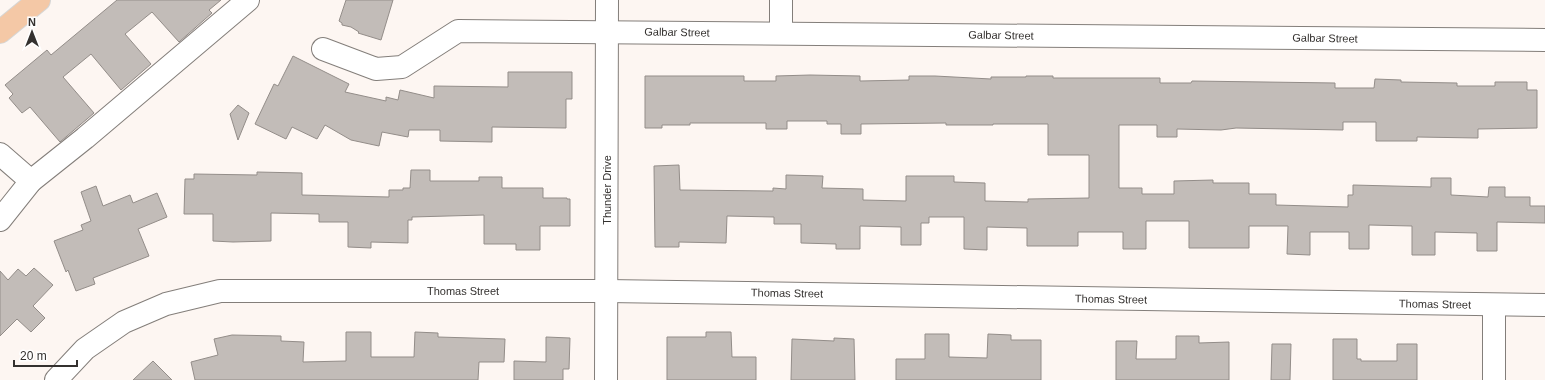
<svg xmlns="http://www.w3.org/2000/svg" width="1545" height="380" font-family="Helvetica,sans-serif">
  <rect width="100%" height="100%" fill="#fdf6f2"/>
  <g fill="#c2bcb8" stroke="#938d89">
    <path d="M 117,0 L 221,0 L 209,10 L 212,13 L 179,42 L 152,12 L 125,34 L 151,64 L 121,90 L 91,54 L 63,77 L 94,113 L 60,142 L 30,107 L 22,113 L 9,98 L 13,94 L 5,85 L 47,50 L 51,55 Z"/>
    <path d="M 346,0 L 393,0 L 381,40 L 358,33 L 359,32 L 351,27 L 342,25 L 342,23 L 339,21 Z"/>
    <path d="M 293,56 L 349,84 L 345,92 L 386,101 L 386,97 L 398,100 L 400,90 L 434,98 L 434,86 L 508,87 L 508,72 L 572,72 L 572,99 L 566,99 L 566,128 L 492,127 L 492,142 L 440,141 L 440,130 L 409,130 L 408,137 L 382,132 L 379,146 L 351,140 L 325,125 L 317,139 L 292,127 L 286,139 L 255,124 L 274,84 L 278,86 Z"/>
    <path d="M 810,75 L 860,76 L 860,81 L 909,80 L 909,76 L 935,76 L 991,79 L 991,77 L 1026,77 L 1026,76 L 1053,76 L 1053,78 L 1160,78 L 1160,83 L 1191,83 L 1192,81 L 1335,83 L 1335,88 L 1374,88 L 1375,79 L 1401,80 L 1401,82 L 1457,83 L 1457,86 L 1495,86 L 1495,82 L 1527,82 L 1527,90 L 1537,90 L 1537,128 L 1478,129 L 1478,138 L 1417,137 L 1417,141 L 1376,141 L 1376,122 L 1343,122 L 1343,130 L 1236,128 L 1221,130 L 1177,129 L 1177,137 L 1157,137 L 1157,125 L 1119,125 L 1119,188 L 1142,188 L 1142,194 L 1174,194 L 1174,181 L 1213,180 L 1213,183 L 1249,183 L 1249,194 L 1276,194 L 1276,205 L 1348,207 L 1348,195 L 1353,195 L 1353,185 L 1431,187 L 1431,178 L 1451,178 L 1451,195 L 1488,197 L 1489,187 L 1505,187 L 1505,197 L 1530,197 L 1530,206 L 1545,206 L 1545,223 L 1497,222 L 1497,251 L 1477,251 L 1477,233 L 1435,232 L 1435,255 L 1412,255 L 1412,226 L 1369,225 L 1369,249 L 1349,249 L 1349,232 L 1310,232 L 1310,255 L 1287,254 L 1288,226 L 1249,226 L 1249,248 L 1189,248 L 1189,221 L 1146,221 L 1146,249 L 1123,249 L 1123,232 L 1078,232 L 1078,246 L 1027,246 L 1027,228 L 987,227 L 987,250 L 964,249 L 964,217 L 929,217 L 929,223 L 921,223 L 921,245 L 901,245 L 901,227 L 860,226 L 860,249 L 836,249 L 836,244 L 801,243 L 801,224 L 774,224 L 774,217 L 727,216 L 726,243 L 679,242 L 679,247 L 655,247 L 654,166 L 679,165 L 680,190 L 773,191 L 773,188 L 786,189 L 786,175 L 823,176 L 822,188 L 863,189 L 863,200 L 906,201 L 906,176 L 954,176 L 954,182 L 985,183 L 985,201 L 1028,202 L 1028,199 L 1089,198 L 1089,155 L 1048,155 L 1048,124 L 993,124 L 993,125 L 946,125 L 946,123 L 861,124 L 861,134 L 841,134 L 841,124 L 827,124 L 827,121 L 787,121 L 787,129 L 766,129 L 766,123 L 690,123 L 690,125 L 662,125 L 662,128 L 645,128 L 645,76 L 744,76 L 744,81 L 776,81 L 776,76 Z"/>
    <path d="M 238,105 L 249,113 L 238,140 L 230,114 Z"/>
    <path d="M 411,170 L 430,170 L 430,181 L 479,181 L 479,177 L 502,177 L 502,188 L 543,188 L 543,198 L 567,198 L 567,199 L 570,199 L 570,226 L 540,226 L 540,250 L 516,250 L 516,244 L 484,244 L 484,215 L 412,217 L 412,220 L 408,220 L 408,243 L 371,242 L 371,248 L 348,247 L 348,222 L 319,222 L 319,214 L 271,213 L 271,241 L 233,242 L 213,241 L 213,214 L 184,214 L 185,179 L 194,179 L 194,174 L 257,175 L 257,172 L 302,173 L 302,195 L 389,197 L 389,190 L 403,190 L 403,188 L 410,188 Z"/>
    <path d="M 96,186 L 103,206 L 130,195 L 133,203 L 157,193 L 167,217 L 138,229 L 149,256 L 93,278 L 95,284 L 76,291 L 68,270 L 66,272 L 54,241 L 83,230 L 81,225 L 91,221 L 81,192 Z"/>
    <path d="M 34,268 L 53,285 L 33,306 L 45,318 L 31,332 L 17,319 L 0,336 L 0,271 L 8,280 L 18,269 L 26,276 Z"/>
    <path d="M 346,332 L 371,332 L 371,357 L 414,357 L 415,332 L 438,333 L 438,337 L 505,339 L 504,362 L 479,362 L 478,380 L 195,380 L 191,362 L 218,355 L 214,339 L 232,335 L 281,336 L 281,341 L 304,342 L 303,362 L 346,361 Z"/>
    <path d="M 706,332 L 731,332 L 732,357 L 756,357 L 756,380 L 667,380 L 667,337 L 706,337 Z"/>
    <path d="M 925,334 L 949,334 L 949,357 L 987,358 L 988,334 L 1011,335 L 1011,340 L 1041,340 L 1041,380 L 896,380 L 896,359 L 925,359 Z"/>
    <path d="M 1176,336 L 1199,336 L 1199,343 L 1229,342 L 1229,380 L 1116,380 L 1116,341 L 1137,341 L 1136,359 L 1176,359 Z"/>
    <path d="M 546,337 L 570,338 L 569,369 L 563,369 L 563,380 L 514,380 L 514,361 L 546,362 Z"/>
    <path d="M 834,338 L 854,339 L 855,380 L 791,380 L 792,339 L 834,341 Z"/>
    <path d="M 1333,339 L 1357,339 L 1357,359 L 1361,359 L 1361,361 L 1397,361 L 1397,344 L 1417,344 L 1417,380 L 1333,380 Z"/>
    <path d="M 1272,344 L 1291,344 L 1290,380 L 1271,380 Z"/>
    <path d="M 153,361 L 172,380 L 133,380 Z"/>
  </g>
  <g fill="none" stroke-linecap="round" stroke-linejoin="round">
    <g stroke="#837e7a" stroke-width="24">
      <g id="minor">
        <path d="M 781,33 L 781,0"/>
        <path d="M 323,49 L 376,69 L 402,67 L 458,31 L 1545,40"/>
        <path d="M 0,154 L 31,181"/>
        <path d="M 0,220 L 31,181 L 85,138 L 248,0"/>
        <path d="M 1494,305 L 1494,380"/>
        <path d="M 56,380 L 85,349 L 124,322 L 166,304 L 220,291 L 607,291 L 1545,305"/>
        <path d="M 606,380 L 607,0"/>
      </g>
    </g>
    <g stroke="#d6d6d5" stroke-width="24">
      <path id="major" d="M 0,32 L 39,0"/>
    </g>
    <use href="#minor" stroke="#fff" stroke-width="22"/>
    <use href="#major" stroke="#f4c8a6" stroke-width="22"/>
  </g>
  <g text-anchor="middle" stroke-width="3.5" stroke-linejoin="round" paint-order="stroke">
    <g font-size="11" fill="#34312f" stroke="#fff">
      <text transform="translate(677 32) rotate(1)" y="4">Galbar Street</text>
      <text transform="translate(1001 35) rotate(1)" y="4">Galbar Street</text>
      <text transform="translate(1325 38) rotate(1)" y="4">Galbar Street</text>
      <text transform="translate(607 190) rotate(-90)" y="4">Thunder Drive</text>
      <text x="463" y="295">Thomas Street</text>
      <text transform="translate(787 293) rotate(1)" y="4">Thomas Street</text>
      <text transform="translate(1111 299) rotate(1)" y="4">Thomas Street</text>
      <text transform="translate(1435 304) rotate(1)" y="4">Thomas Street</text>
    </g>
  </g>
  <g transform="translate(32 32)" stroke="#ffffff" stroke-width="3" paint-order="stroke">
  <path d="M0-3L7 15L0 10L-7 15Z" fill="#34312f"/>
  <text y="-6" font-size="11" font-weight="bold" text-anchor="middle" fill="#34312f">N</text>
  </g>
  <path d="M14 360v6h63v-6" fill="none" stroke="#34312f" stroke-width="2"/>
  <text x="20" y="360" font-size="12" fill="#34312f" stroke="#ffffff" stroke-width="3" paint-order="stroke">20 m</text>
</svg>
